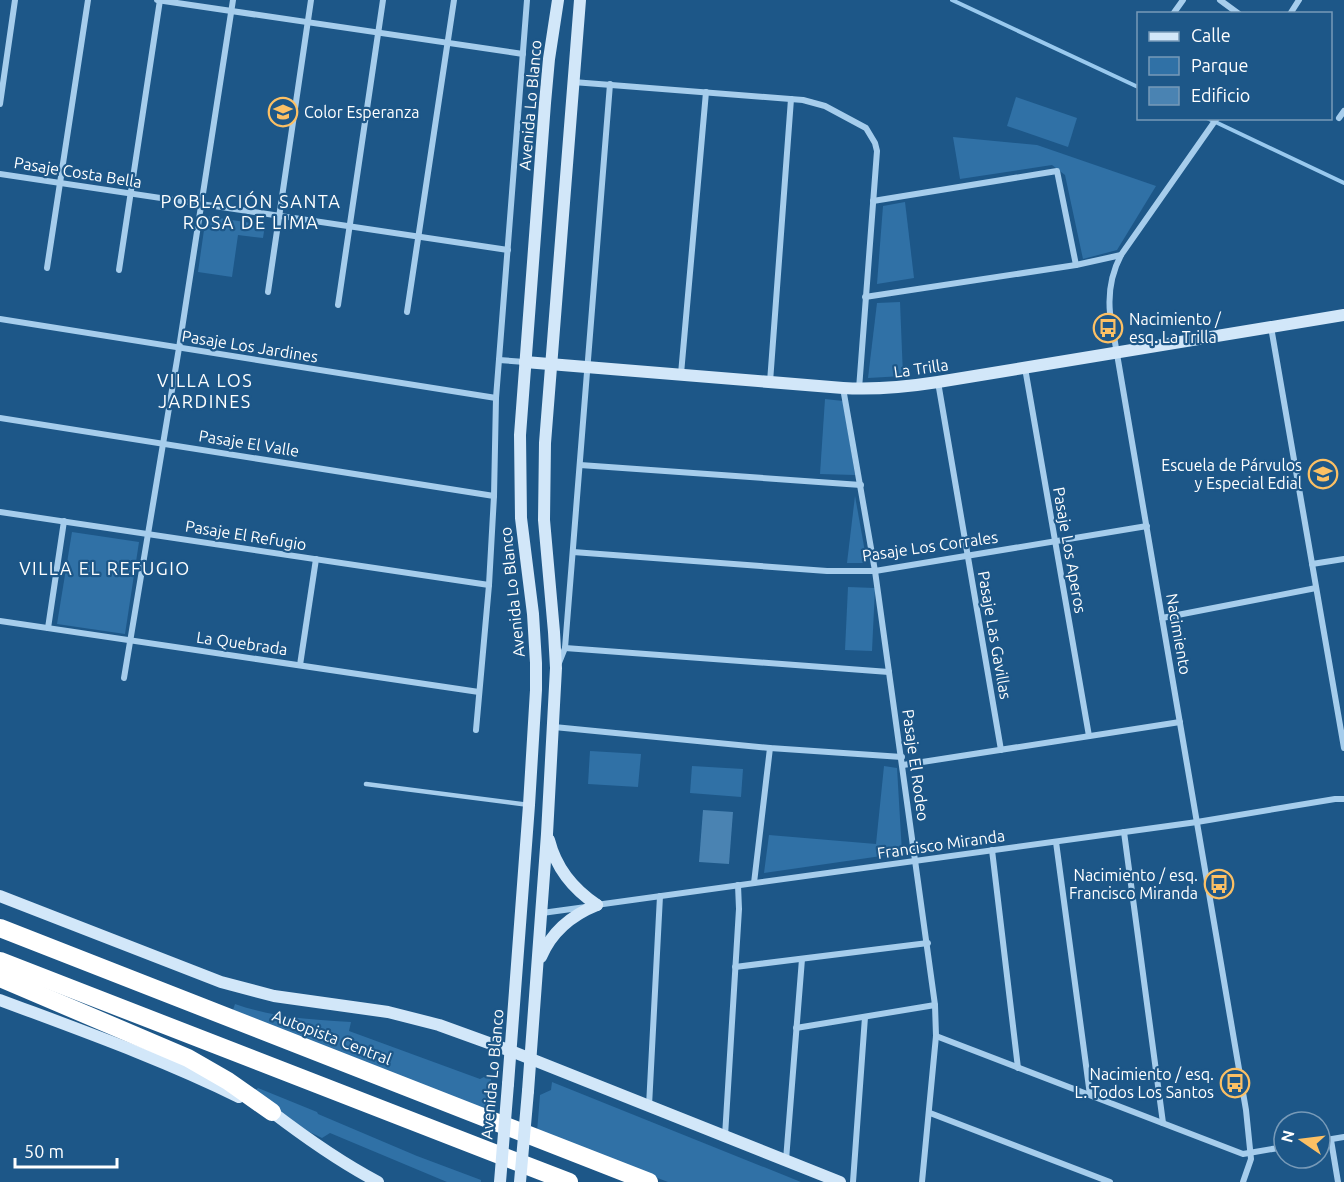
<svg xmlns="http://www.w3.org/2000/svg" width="1344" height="1182" font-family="Ubuntu,sans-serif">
  <rect width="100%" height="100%" fill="#1d5788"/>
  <g fill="#3071a6">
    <path d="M 1016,97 L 1077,118 L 1068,147 L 1007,126 Z"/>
    <path d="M 953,137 L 1037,145 L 1156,186 L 1117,250 L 1083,259 L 1065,175 L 1052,165 L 960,179 Z"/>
    <path d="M 905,202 L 914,278 L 877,284 L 883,206 Z"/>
    <path d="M 206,216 L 265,225 L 263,238 L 238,235 L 232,277 L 198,272 Z"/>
    <path d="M 900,302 L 903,376 L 868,378 L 877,303 Z"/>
    <path d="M 825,399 L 843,401 L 855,475 L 820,474 Z"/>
    <path d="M 855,496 L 867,563 L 847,563 Z"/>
    <path d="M 72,532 L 139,542 L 125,634 L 57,624 Z"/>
    <path d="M 848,587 L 875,588 L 872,651 L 845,650 Z"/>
    <path d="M 590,751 L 641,754 L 638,787 L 588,784 Z"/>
    <path d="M 692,766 L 743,769 L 741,797 L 690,793 Z"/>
    <path d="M 884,766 L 897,768 L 902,853 L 764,873 L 769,835 L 876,844 Z"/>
    <path d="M 235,1004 C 272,1017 312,1020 351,1022 L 349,1031 L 480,1079 L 484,1077 L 491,1079 L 488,1111 L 232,1013 Z"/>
    <path d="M 552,1082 L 801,1182 L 668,1182 L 537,1132 L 540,1095 L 551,1090 Z"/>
    <path d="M 258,1088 L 317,1112 L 318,1114 L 417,1156 L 481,1180 L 481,1182 L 447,1182 L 330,1133 L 322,1138 L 297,1126 L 251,1094 Z"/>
  </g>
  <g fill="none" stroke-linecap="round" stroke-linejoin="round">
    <g stroke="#99c9ee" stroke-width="4">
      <path d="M 952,0 L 1138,87"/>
      <path d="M 1207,118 L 1344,183"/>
    </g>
  </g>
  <path fill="#4a83b2" d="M 703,810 L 733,812 L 729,864 L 699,862 Z"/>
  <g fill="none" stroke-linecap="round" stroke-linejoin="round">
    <path stroke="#a6cdec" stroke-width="4.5" d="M 366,784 L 529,805"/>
    <g stroke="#a6cdec" stroke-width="6">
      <path d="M 157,0 L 523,54"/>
      <path d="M 1220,0 L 1239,14"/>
      <path d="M 1173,14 L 1183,0"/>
      <path d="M 1290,14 L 1299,0"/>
      <path d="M 573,82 L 803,100 L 825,106 L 866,128 L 875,143 L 877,151 L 859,389"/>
      <path d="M 0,104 L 15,0"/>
      <path d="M 1217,118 L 1121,255 C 1111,274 1108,292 1110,313 L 1246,1110 L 1251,1159 L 1243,1182"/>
      <path d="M 1339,118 L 1344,111"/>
      <path d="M 0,174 L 508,250"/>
      <path d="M 873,201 L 1057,171 L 1076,265"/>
      <path d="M 47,268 L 88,0"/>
      <path d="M 119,270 L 160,0"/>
      <path d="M 268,292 L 311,0"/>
      <path d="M 865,297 L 1076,265 L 1121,255"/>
      <path d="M 338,305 L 383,0"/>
      <path d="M 407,312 L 454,0"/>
      <path d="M 0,319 L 496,398"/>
      <path d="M 1271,327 L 1344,748"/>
      <path d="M 499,360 L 525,362"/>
      <path d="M 1025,368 L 1089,736"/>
      <path d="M 681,374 L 706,92"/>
      <path d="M 770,382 L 791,99"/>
      <path d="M 938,382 L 1001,750"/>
      <path d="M 843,388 L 875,571 L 935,1005 L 936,1036 L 922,1182"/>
      <path d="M 0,418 L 494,496"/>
      <path d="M 580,465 L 861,485"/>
      <path d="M 0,512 L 489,585"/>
      <path d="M 573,552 L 827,571 L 875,571 L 1147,526"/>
      <path d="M 1312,564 L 1344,559"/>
      <path d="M 1162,618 L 1316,588"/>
      <path d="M 0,621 L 479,692"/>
      <path d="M 48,628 L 64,521"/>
      <path d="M 565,648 L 889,672"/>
      <path d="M 559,663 L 565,648 L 610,84"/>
      <path d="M 300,665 L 316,559"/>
      <path d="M 124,678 L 179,348 L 233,0"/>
      <path d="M 554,727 L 770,748 L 902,757"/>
      <path d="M 476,730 L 489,585 L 494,496 L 496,398 L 527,0"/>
      <path d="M 903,765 L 1180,722"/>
      <path d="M 1124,832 L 1163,1123"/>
      <path d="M 1056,842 L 1090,1095"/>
      <path d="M 992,850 L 1018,1068"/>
      <path d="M 754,883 L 770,748"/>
      <path d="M 596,905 L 1197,822 L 1335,799 L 1344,799"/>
      <path d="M 542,913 L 586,907"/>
      <path d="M 735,967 L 928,943"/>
      <path d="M 796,1028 L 935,1005"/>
      <path d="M 936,1036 L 1243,1154 L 1284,1147"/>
      <path d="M 649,1106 L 660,896"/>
      <path d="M 930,1113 L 1110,1182"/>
      <path d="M 725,1136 L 739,909 L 738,885"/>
      <path d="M 1331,1140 L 1338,1182"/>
      <path d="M 1320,1141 L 1344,1137"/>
      <path d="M 786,1160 L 802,959"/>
      <path d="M 853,1182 L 865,1017"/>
    </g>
    <g stroke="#d2e7f9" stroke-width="12">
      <path d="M 525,362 L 843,388 C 875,390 906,387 938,382 L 1344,315"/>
      <path d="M 549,840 C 556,868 573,889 597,905"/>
      <path d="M 0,896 L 221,982 L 274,996 L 388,1012 L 439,1025 L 511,1051 L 840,1182"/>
      <path d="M 541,957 C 552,931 572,915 597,905"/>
      <path d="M 0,1000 C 80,1030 162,1059 239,1097"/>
      <path d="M 508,1084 L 529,805 L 536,690 L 536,663 L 533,614 L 521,518 L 520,435 L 545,103 L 549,59 L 558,0"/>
      <path d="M 528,1091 L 547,834 L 556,668 L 554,632 L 544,520 L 545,443 L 580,0"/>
      <path d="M 266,1109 L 272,1112 C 306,1138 340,1162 378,1182"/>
    </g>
    <g stroke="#fff" stroke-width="18">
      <path d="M 0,928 L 649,1182"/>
      <path d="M 0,961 L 569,1182"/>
      <path d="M 0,978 L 188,1058 L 228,1081 L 272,1112"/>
    </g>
    <g stroke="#d2e7f9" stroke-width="12">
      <path d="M 500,1182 L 508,1084"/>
      <path d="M 520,1182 L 528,1091"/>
    </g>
  </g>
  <defs>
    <g id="school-ring" transform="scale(1.5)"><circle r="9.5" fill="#1d5788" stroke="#fcc064" stroke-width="1.5"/><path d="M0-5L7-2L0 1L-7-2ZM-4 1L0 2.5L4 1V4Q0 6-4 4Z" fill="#fcc064"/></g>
    <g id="bus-ring" transform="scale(1.5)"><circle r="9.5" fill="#1d5788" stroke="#fcc064" stroke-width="1.5"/><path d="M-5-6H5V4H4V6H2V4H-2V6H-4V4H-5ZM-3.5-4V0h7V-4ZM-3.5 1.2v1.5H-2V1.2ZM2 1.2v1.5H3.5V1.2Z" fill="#fcc064"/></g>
  </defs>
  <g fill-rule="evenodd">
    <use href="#school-ring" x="283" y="112"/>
    <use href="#bus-ring" x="1108" y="328"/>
    <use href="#school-ring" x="1323" y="474"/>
    <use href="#bus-ring" x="1219" y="884"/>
    <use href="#bus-ring" x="1235" y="1083"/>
  </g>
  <g text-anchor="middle" stroke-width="4.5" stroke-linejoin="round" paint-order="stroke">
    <g font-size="16" fill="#fff" stroke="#1d5788">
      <text transform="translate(530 105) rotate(-85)" y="6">Avenida Lo Blanco</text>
      <text transform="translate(78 172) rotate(9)" y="6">Pasaje Costa Bella</text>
      <text transform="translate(250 346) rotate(9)" y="6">Pasaje Los Jardines</text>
      <text transform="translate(921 368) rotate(-8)" y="6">La Trilla</text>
      <text transform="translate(249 443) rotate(9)" y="6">Pasaje El Valle</text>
      <text transform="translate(246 535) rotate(9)" y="6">Pasaje El Refugio</text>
      <text transform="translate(930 546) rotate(-8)" y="6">Pasaje Los Corrales</text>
      <text transform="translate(1070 550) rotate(80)" y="6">Pasaje Los Aperos</text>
      <text transform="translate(512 592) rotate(-96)" y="6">Avenida Lo Blanco</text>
      <text transform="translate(1179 634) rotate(80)" y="6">Nacimiento</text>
      <text transform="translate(995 635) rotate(80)" y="6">Pasaje Las Gavillas</text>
      <text transform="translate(242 643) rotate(8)" y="6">La Quebrada</text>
      <text transform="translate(916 765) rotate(82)" y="6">Pasaje El Rodeo</text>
      <text transform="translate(941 844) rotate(-8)" y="6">Francisco Miranda</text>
      <text transform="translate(332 1037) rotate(21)" y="6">Autopista Central</text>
      <text transform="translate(492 1074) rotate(-85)" y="6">Avenida Lo Blanco</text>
    </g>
    <g font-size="16" fill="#fff" stroke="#1d5788" text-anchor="end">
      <text x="304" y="118" text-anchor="start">Color Esperanza</text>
      <text x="1129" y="325" text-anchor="start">Nacimiento /<tspan x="1129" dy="18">esq. La Trilla</tspan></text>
      <text x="1302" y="471">Escuela de Párvulos<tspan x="1302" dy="18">y Especial Edial</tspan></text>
      <text x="1198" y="881">Nacimiento / esq.<tspan x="1198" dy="18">Francisco Miranda</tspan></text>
      <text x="1214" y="1080">Nacimiento / esq.<tspan x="1214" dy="18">L. Todos Los Santos</tspan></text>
    </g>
    <g font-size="18" letter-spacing="1.5" fill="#fff" stroke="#1d5788">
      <text x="251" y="208">POBLACIÓN SANTA<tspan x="251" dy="21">ROSA DE LIMA</tspan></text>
      <text x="205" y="387">VILLA LOS<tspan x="205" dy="21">JARDINES</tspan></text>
      <text x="105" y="575">VILLA EL REFUGIO</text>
    </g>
  </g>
  <rect x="1137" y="12" width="195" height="108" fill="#1d5788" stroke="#779ab8" stroke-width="1.5"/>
  <rect x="1149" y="32" width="30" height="9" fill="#d2e7f9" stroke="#779ab8" stroke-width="1.5"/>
  <text x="1191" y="42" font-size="18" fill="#ffffff">Calle</text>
  <rect x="1149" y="57" width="30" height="18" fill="#3071a6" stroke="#779ab8" stroke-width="1.5"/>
  <text x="1191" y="72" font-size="18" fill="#ffffff">Parque</text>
  <rect x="1149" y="87" width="30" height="18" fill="#4a83b2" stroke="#779ab8" stroke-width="1.5"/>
  <text x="1191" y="102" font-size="18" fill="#ffffff">Edificio</text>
  <g transform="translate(1302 1140) rotate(284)"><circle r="28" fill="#1d5788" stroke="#779ab8" stroke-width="1.5"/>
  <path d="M0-4.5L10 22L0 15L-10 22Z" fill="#fcc064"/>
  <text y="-9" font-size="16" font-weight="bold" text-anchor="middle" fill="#ffffff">N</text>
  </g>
  <path d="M15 1158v9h102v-9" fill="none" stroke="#ffffff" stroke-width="3"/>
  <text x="24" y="1158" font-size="18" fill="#ffffff" stroke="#1d5788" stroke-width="4.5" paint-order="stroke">50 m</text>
</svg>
